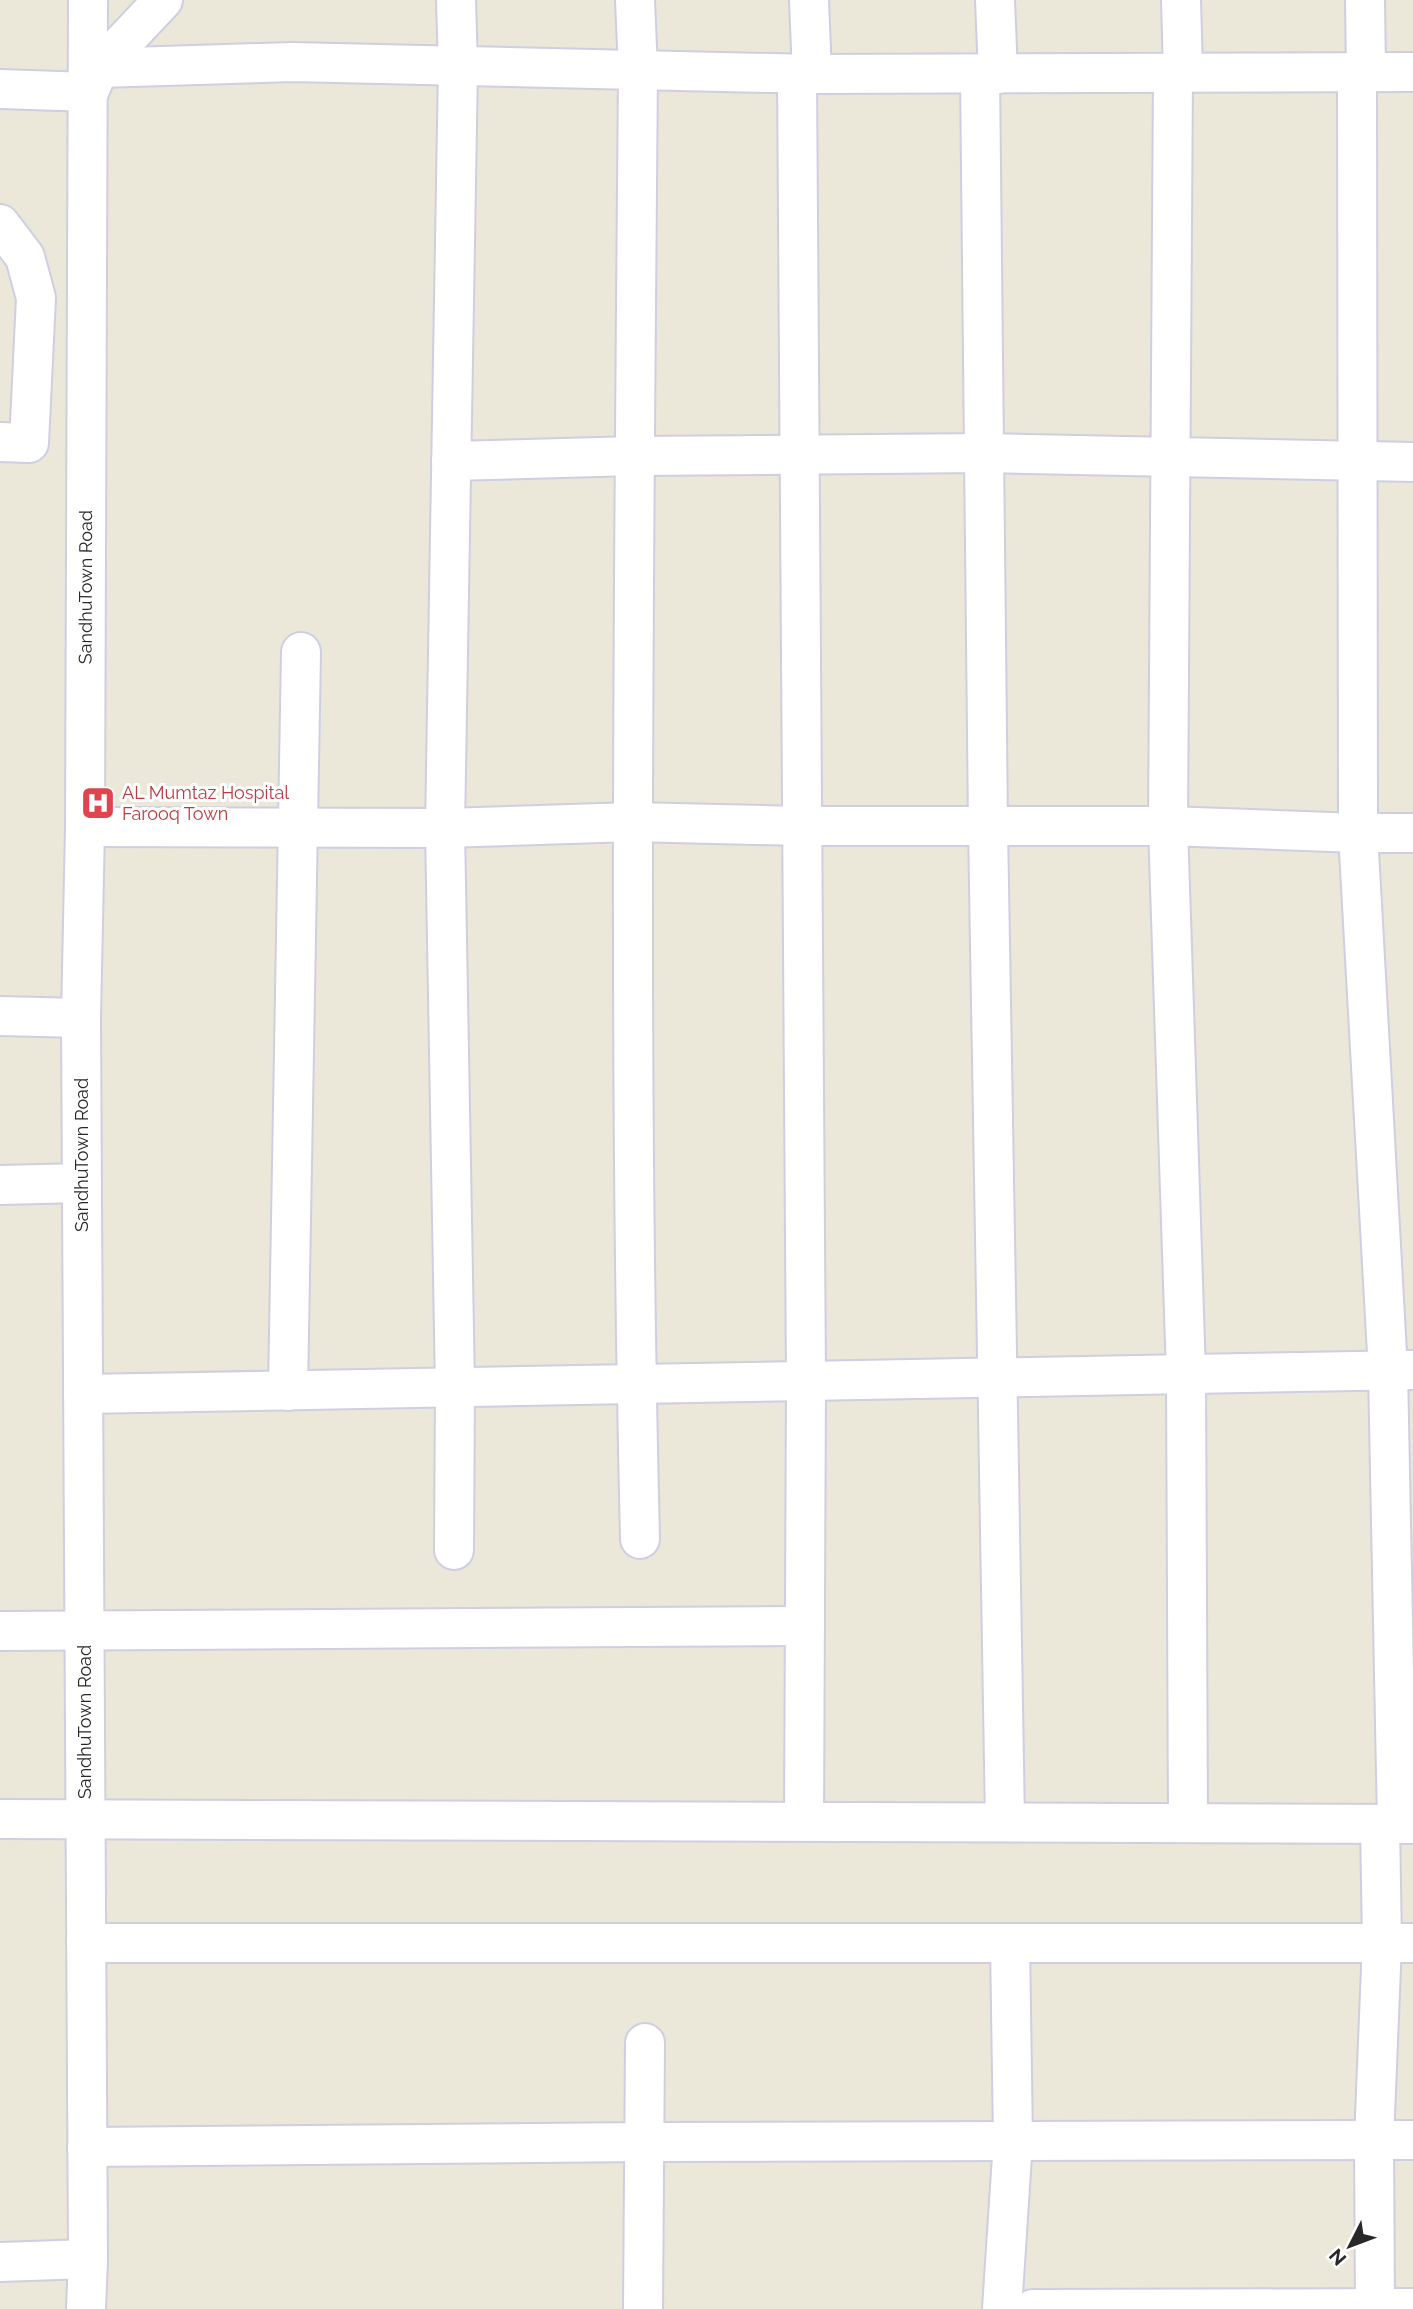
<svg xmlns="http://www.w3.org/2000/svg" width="1413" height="2309" font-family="Raleway,sans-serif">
  <rect width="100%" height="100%" fill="#ebe7d9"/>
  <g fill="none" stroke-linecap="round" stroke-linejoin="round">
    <g stroke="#cfcee2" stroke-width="42">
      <g id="minor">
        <path d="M 635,0 L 638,70 C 634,560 628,1049 640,1539"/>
        <path d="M 809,0 L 812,74"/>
        <path d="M 995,0 L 998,74"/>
        <path d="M 1181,0 L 1183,73"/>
        <path d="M 1365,0 L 1366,72"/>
        <path d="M 99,68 L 292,62 L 812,74 L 1413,72"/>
        <path d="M 1357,72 L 1358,833 L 1388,1371 L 1397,1824"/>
        <path d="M 1173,73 L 1168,826 L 1186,1374 L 1188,1823"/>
        <path d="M 797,74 L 806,1382 L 804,1821"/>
        <path d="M 980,74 L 988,827 L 1005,1822"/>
        <path d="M 0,89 L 89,92 L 99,68 L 163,0"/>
        <path d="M 0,224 L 25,257 L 36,298 L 29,443 L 0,442"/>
        <path d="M 451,461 L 635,456 L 984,453 L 1413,462"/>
        <path d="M 85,827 L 445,828 L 632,822 L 801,826 L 1168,826 L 1358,833 L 1413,833"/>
        <path d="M 0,1016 L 81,1018"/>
        <path d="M 0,1185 L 82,1183"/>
        <path d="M 288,1391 L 301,652"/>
        <path d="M 83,1394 L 1413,1370"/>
        <path d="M 454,1550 L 455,1388 L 445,828 L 458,66 L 456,0"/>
        <path d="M 0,1631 L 805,1626"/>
        <path d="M 0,1819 L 1413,1824"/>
        <path d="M 86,1943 L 1413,1943"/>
        <path d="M 87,2147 L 644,2142 L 1413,2140"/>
        <path d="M 0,2262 L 88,2259"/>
        <path id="s1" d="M 86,2309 L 88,2259 L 81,1018 L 85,827 L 88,0"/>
        <path d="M 643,2309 L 645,2043"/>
        <path d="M 1002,2309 L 1013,2141 L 1010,1943"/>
        <path d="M 1033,2309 L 1413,2308"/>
        <path d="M 1375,2309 L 1374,2140 L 1382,1943 L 1380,1824"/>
      </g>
    </g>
    <use href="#minor" stroke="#fff" stroke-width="38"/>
  </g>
  <defs>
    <g id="hospital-square" transform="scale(1.75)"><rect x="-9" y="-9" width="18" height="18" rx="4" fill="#e0444e" stroke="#fff"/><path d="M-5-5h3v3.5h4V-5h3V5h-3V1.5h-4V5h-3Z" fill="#fff"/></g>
  </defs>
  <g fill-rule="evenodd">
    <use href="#hospital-square" x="98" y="803"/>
  </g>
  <g text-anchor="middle" stroke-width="6" stroke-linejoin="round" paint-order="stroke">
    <g font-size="18" fill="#282828" stroke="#fff">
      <text dy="6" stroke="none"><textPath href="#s1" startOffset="1722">SandhuTown Road</textPath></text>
      <text transform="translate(82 1155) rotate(-90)" y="6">SandhuTown Road</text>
      <text transform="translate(85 1722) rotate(-90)" y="6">SandhuTown Road</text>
    </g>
    <g font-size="18" fill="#be3a42" stroke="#fff" text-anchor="start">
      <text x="122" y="799">AL Mumtaz Hospital<tspan x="122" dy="21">Farooq Town</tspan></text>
    </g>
  </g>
  <g transform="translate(1350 2246) rotate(228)" stroke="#ffffff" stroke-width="5" paint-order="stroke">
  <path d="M0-5L12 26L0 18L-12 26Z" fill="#282828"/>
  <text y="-10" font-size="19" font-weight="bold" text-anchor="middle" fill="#282828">N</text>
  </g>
</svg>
